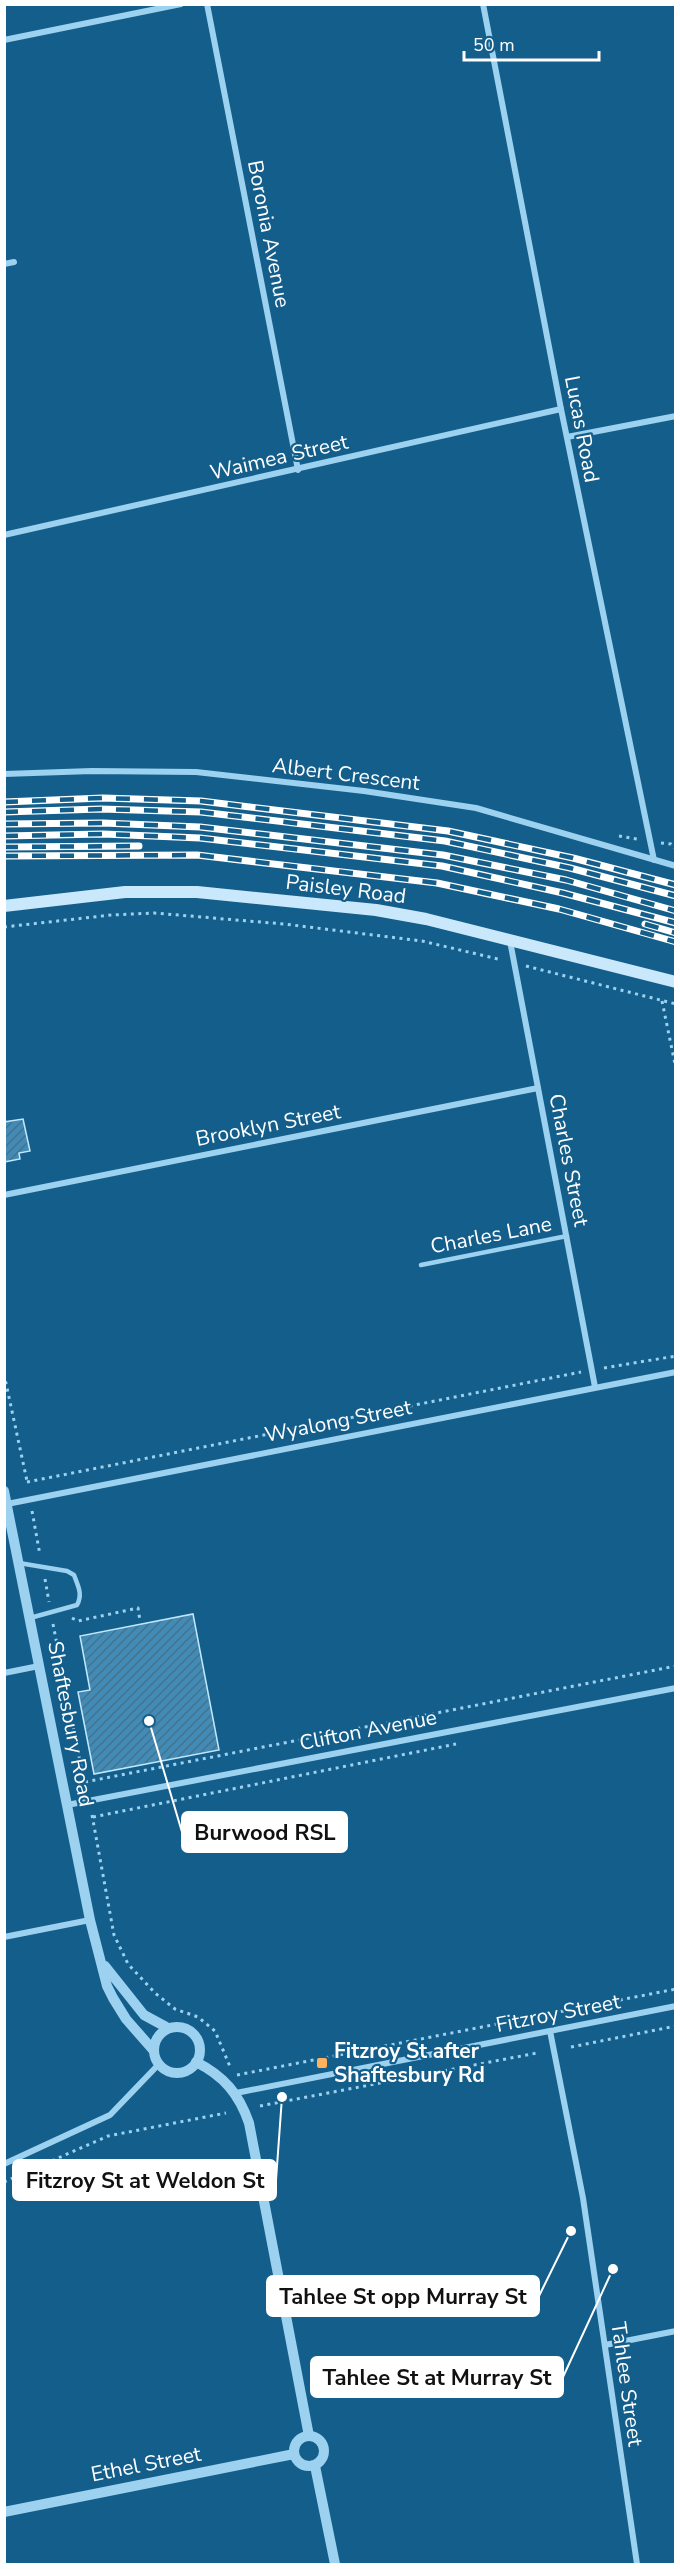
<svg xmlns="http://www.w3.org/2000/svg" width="680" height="2569" font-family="'Nunito Sans',sans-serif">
  <defs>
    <pattern id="building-hatch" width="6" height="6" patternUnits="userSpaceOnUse" patternTransform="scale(1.5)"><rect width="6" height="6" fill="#418bb6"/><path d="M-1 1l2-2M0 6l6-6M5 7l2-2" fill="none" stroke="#45728c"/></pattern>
  </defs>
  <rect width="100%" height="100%" fill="#145e8b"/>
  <g fill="url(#building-hatch)" stroke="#c2e7fb" stroke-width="1.5">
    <path d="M 23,1119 L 30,1151 L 19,1153 L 20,1159 L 4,1162 L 4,1122 Z"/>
    <path d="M 193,1614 L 219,1750 L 94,1774 L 78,1692 L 90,1690 L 80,1636 Z"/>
  </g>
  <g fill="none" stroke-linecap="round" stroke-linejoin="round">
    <g stroke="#9cd1f0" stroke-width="3" stroke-dasharray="3 4.5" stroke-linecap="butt">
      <path d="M 276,767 L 290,769"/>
      <path d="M 619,836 L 637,839"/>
      <path d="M 661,843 L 671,844 L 676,849"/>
      <path d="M 4,927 L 111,915 L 154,913 L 284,924 L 422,941 L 502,960"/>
      <path d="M 526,966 L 676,1004"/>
      <path d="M 662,1001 L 676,1069"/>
      <path d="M 604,1368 L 676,1356"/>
      <path d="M 4,1374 L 27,1481"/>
      <path d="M 27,1482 L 581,1372"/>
      <path d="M 32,1511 L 40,1555"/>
      <path d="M 45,1579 L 49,1602"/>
      <path d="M 72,1618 L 78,1621 L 138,1608 L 140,1621"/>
      <path d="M 53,1624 L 85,1787"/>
      <path d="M 85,1782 L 676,1666"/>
      <path d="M 92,1815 L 114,1935 L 128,1964 L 155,1993 L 175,2009 L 198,2017 L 215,2031 L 231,2069"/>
      <path d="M 93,1817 L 456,1744"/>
      <path d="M 571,2047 L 676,2026"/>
      <path d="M 237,2075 L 676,1989"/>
      <path d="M 260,2106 L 537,2053"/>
      <path d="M 4,2182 L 108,2136 L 226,2113"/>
    </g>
    <g stroke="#9cd1f0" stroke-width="4.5">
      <path d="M 421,1265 L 567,1236"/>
      <path d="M 19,1563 L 67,1571 L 74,1575 C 78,1586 83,1594 77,1605 L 30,1618"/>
    </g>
    <g stroke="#9cd1f0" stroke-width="6">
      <path d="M 207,4 L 298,470"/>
      <path d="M 483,4 L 561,409 L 654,860"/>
      <path d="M 4,40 L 181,4"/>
      <path d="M 4,264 L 14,262"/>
      <path d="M 567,437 L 676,416"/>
      <path d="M 4,535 L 561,409"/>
      <path d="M 4,774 L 92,771 L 196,772 L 364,791 L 476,808 L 676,866"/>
      <path d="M 510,941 L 595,1387"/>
      <path d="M 4,1195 L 538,1088"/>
      <path d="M 7,1504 L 676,1372"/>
      <path d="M 4,1673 L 39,1666"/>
      <path d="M 67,1805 L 676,1688"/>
      <path d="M 4,1937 L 90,1920"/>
      <path d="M 550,2031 L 583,2198 L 637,2564"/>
      <path d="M 236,2093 L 676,2006"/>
      <path d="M 4,2164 L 110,2115 L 159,2064"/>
      <path d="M 605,2345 L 676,2331"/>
    </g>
    <g stroke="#9cd1f0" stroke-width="10">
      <path d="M 4,1491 L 90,1920 L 107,1986 L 113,1998 L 126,2019 L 154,2051"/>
      <path d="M 105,1966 L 144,2015 L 168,2028"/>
      <circle cx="177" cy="2050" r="23"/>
      <path d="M 196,2062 C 224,2076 239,2094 249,2123 L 309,2436"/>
      <circle cx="309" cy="2451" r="15"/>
      <path d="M 315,2466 L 335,2564"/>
      <path d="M 4,2512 L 294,2454"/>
    </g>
    <path stroke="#cae8fb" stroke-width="12" d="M 4,906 L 125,892 L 197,892 L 376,910 L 426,919 L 676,982"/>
    <g stroke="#fff" stroke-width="7">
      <g id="rail">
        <path d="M 4,802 L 103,798 L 201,801 L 448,831 L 573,858 L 676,885"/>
        <path d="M 4,812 L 101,809 L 201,812 L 445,841 L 570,868 L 676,896"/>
        <path d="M 4,824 L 103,823 L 200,827 L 443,855 L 566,880 L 676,911"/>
        <path d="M 4,836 L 103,834 L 200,838 L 442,866 L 563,893 L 676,923"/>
        <path d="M 4,847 L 139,846"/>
        <path d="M 4,856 L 197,855 L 437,883 L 559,909 L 676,942"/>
        <path d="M 645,924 L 676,933"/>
      </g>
    </g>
    <use href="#rail" stroke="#145e8b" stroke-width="4.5" stroke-dasharray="14" stroke-linecap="butt"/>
  </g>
  <rect fill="#ffb15b" stroke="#145e8b" stroke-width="2" x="316" y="2057" width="12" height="12" rx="3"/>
  <g text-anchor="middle" stroke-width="4.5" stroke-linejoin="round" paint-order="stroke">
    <g font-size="21" fill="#fff" stroke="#145e8b">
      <text transform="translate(269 234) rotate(79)" y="7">Boronia Avenue</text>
      <text transform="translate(582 429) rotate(79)" y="7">Lucas Road</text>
      <text transform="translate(279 457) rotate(-13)" y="7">Waimea Street</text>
      <text transform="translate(346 774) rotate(7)" y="7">Albert Crescent</text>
      <text transform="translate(346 889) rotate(7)" y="7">Paisley Road</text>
      <text transform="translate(268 1125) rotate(-11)" y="7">Brooklyn Street</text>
      <text transform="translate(569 1160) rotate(79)" y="7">Charles Street</text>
      <text transform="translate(491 1235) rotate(-11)" y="7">Charles Lane</text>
      <text transform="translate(338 1421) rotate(-11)" y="7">Wyalong Street</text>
      <text transform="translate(71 1724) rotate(79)" y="7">Shaftesbury Road</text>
      <text transform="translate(368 1730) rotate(-11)" y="7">Clifton Avenue</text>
      <text transform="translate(558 2013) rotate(-11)" y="7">Fitzroy Street</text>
      <text transform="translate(627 2384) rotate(82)" y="7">Tahlee Street</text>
      <text transform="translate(146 2464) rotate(-11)" y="7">Ethel Street</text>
    </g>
    <g font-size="21" font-weight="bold" fill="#fff" stroke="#145e8b" text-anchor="start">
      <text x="334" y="2058">Fitzroy St after<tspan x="334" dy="24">Shaftesbury Rd</tspan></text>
    </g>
  </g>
  <path fill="none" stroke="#fff" stroke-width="2" d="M149 1721L182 1832M282 2097L276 2180M571 2231L539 2296M613 2269L563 2377"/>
  <g fill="#fff" stroke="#145e8b" stroke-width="2">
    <circle cx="149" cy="1721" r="6"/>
    <circle cx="282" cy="2097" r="6"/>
    <circle cx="571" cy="2231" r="6"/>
    <circle cx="613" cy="2269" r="6"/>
  </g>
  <g fill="#fff" stroke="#fff" stroke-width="2">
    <rect x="182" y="1812" width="165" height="40" rx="6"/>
    <rect x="13" y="2160" width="263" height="40" rx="6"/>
    <rect x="267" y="2276" width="272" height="40" rx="6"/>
    <rect x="311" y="2357" width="252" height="40" rx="6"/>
  </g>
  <g font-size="22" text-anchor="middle" font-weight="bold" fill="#111">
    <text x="265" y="1840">Burwood RSL</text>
    <text x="145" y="2188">Fitzroy St at Weldon St</text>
    <text x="403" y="2304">Tahlee St opp Murray St</text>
    <text x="437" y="2385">Tahlee St at Murray St</text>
  </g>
  <rect width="680" height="2569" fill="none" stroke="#ffffff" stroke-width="12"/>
  <path d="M464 51v9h135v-9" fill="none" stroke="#ffffff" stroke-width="3"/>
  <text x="473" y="51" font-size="18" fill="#ffffff" stroke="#145e8b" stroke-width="4.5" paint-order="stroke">50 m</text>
</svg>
